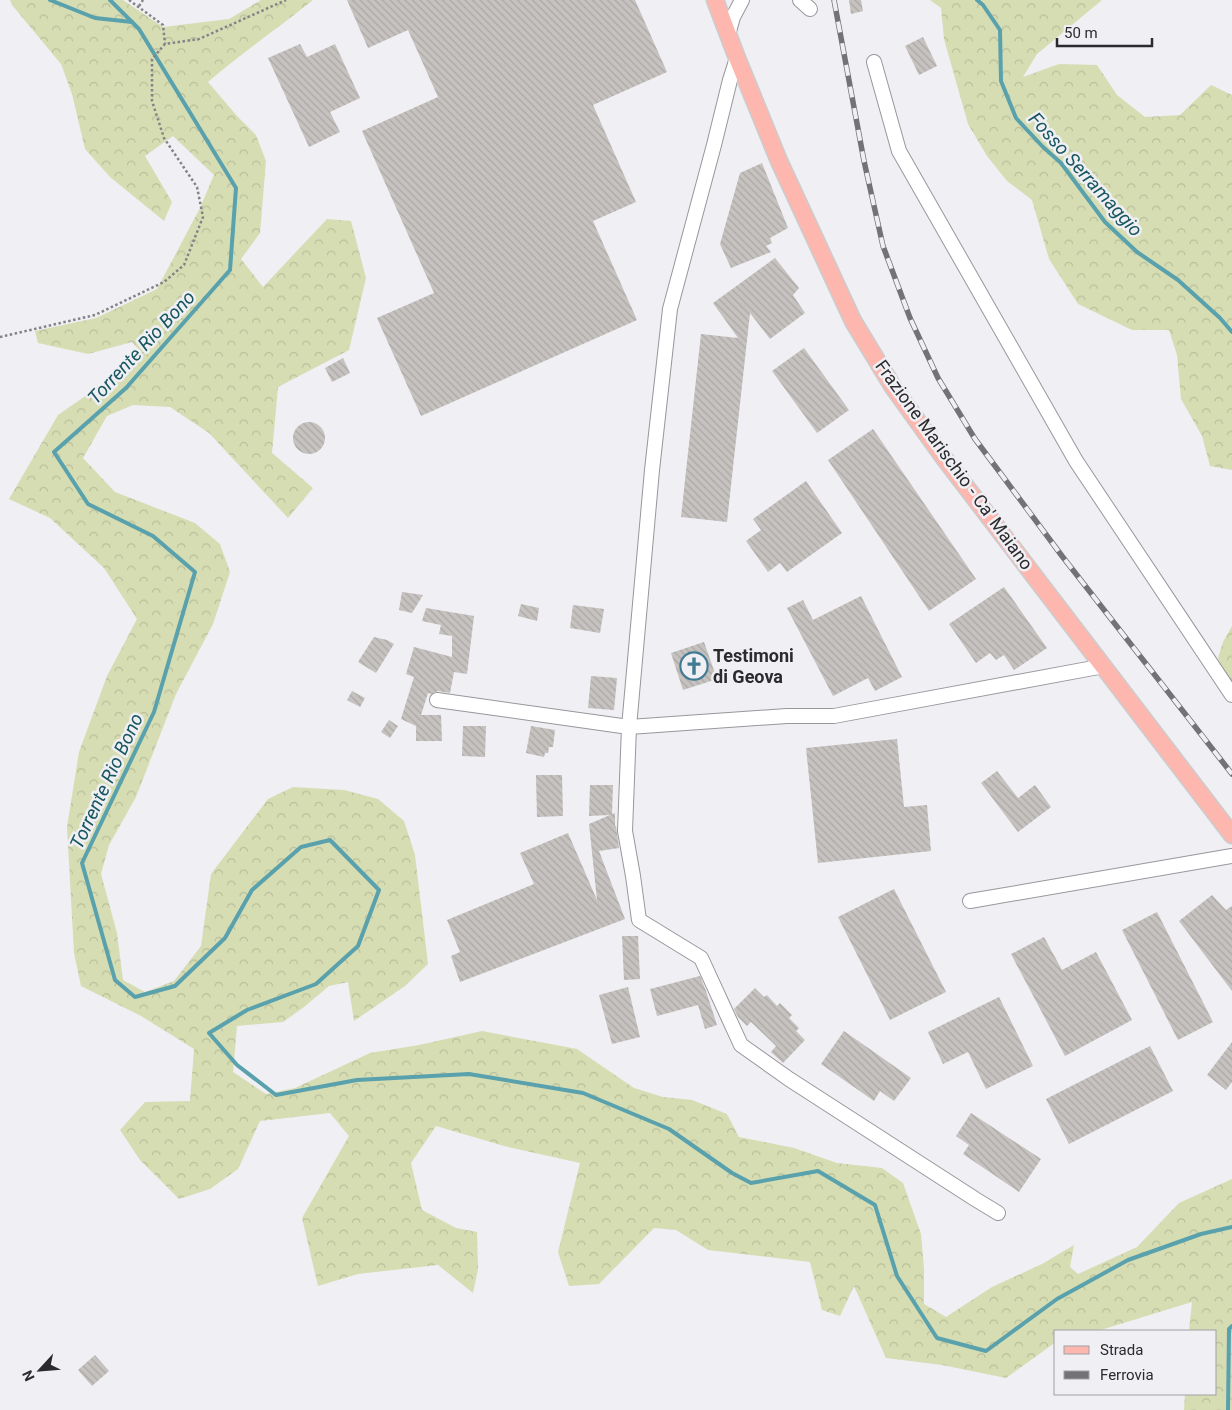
<svg xmlns="http://www.w3.org/2000/svg" width="1232" height="1410" font-family="Roboto,sans-serif">
  <defs>
    <pattern id="forest-crowns" width="20" height="18" patternUnits="userSpaceOnUse" patternTransform="scale(1.25)"><rect width="20" height="18" fill="#d7ddb3"/><path d="M2 6a3 3 0 1 1 6 0M12 15a3 3 0 1 1 6 0" fill="none" stroke="#b9be9a"/></pattern>
    <pattern id="building-back-hatch" width="6" height="6" patternUnits="userSpaceOnUse" patternTransform="scale(1.25)"><rect width="6" height="6" fill="#c6c2bf"/><path d="M-1 5l2 2M0 0l6 6M5-1l2 2" fill="none" stroke="#aaa7a4"/></pattern>
  </defs>
  <rect width="100%" height="100%" fill="#efeff4"/>
  <g fill="url(#forest-crowns)">
    <path d="M 10,0 L 123,0 L 163,27 L 229,19 L 261,0 L 313,0 C 278,28 242,53 208,82 L 237,116 L 256,135 L 266,161 L 260,233 L 241,259 L 263,287 L 327,219 L 351,221 L 366,278 L 349,350 L 278,387 L 272,453 L 313,488 L 288,518 L 209,433 L 170,407 L 133,405 L 107,416 L 83,458 L 115,492 L 195,523 L 220,544 L 230,572 L 213,624 L 176,694 L 136,797 L 109,845 L 101,874 L 117,933 L 123,980 L 145,992 L 174,981 L 201,946 L 211,874 L 268,799 L 293,787 L 344,790 L 378,799 L 404,821 L 415,855 L 428,964 L 405,986 L 354,1021 L 348,982 L 329,986 L 304,1007 L 283,1022 L 237,1026 L 233,1072 L 266,1094 L 295,1088 L 370,1053 L 419,1045 L 482,1031 L 577,1049 L 634,1088 L 663,1097 L 692,1100 L 727,1114 L 739,1137 L 794,1148 L 837,1163 L 882,1168 L 903,1183 L 921,1234 L 924,1269 L 924,1304 L 946,1317 L 992,1287 L 1042,1264 L 1074,1245 L 1070,1267 L 1078,1274 L 1137,1247 L 1179,1203 L 1232,1179 L 1232,1410 L 1184,1410 L 1185,1394 L 1216,1394 L 1216,1331 L 1189,1331 L 1192,1302 L 1104,1329 L 1094,1331 L 1056,1331 L 1056,1342 L 1006,1378 L 942,1365 L 886,1358 L 854,1286 L 840,1316 L 822,1310 L 810,1262 L 708,1250 L 676,1230 L 654,1228 L 599,1284 L 569,1286 L 558,1252 L 580,1163 L 504,1146 L 436,1126 L 411,1163 L 422,1210 L 456,1228 L 477,1232 L 478,1269 L 473,1293 L 438,1265 L 358,1274 L 318,1286 L 302,1218 L 349,1136 L 330,1113 L 260,1121 L 238,1169 L 210,1189 L 179,1199 L 140,1160 L 120,1130 L 145,1102 L 190,1101 L 194,1049 L 141,1016 L 81,986 L 74,953 L 67,827 L 79,752 L 107,676 L 137,619 L 104,568 L 50,518 L 9,499 L 58,415 L 114,376 L 139,350 L 132,342 L 88,354 L 38,343 L 35,331 L 96,318 L 157,289 L 200,208 L 214,175 L 173,136 L 145,156 L 172,202 L 164,221 L 110,177 L 85,149 L 72,94 L 61,64 L 12,5 Z"/>
    <path d="M 930,0 L 1102,0 L 1037,54 L 1023,77 L 1059,64 L 1097,65 L 1117,95 L 1145,117 L 1180,115 L 1211,85 L 1232,95 L 1232,470 L 1210,466 L 1202,436 L 1181,399 L 1177,355 L 1169,330 L 1132,330 L 1078,304 L 1049,259 L 1032,200 L 1007,181 L 987,156 L 968,124 L 944,39 L 941,8 Z"/>
    <path d="M 1232,626 L 1232,688 L 1227,681 L 1218,658 L 1223,642 Z"/>
  </g>
  <g fill="none" stroke-linecap="round" stroke-linejoin="round">
    <g stroke="#59a1ac" stroke-width="4">
      <path d="M 50,0 L 95,18 L 132,22"/>
      <path d="M 110,0 L 139,29 L 236,188 L 230,270 L 126,388 L 54,452 L 88,504 L 153,536 L 195,572 L 154,712 L 82,863 L 115,980 L 135,997 L 175,986 L 225,938 L 252,890 L 301,847 L 330,840 L 379,890 L 358,946 L 316,984 L 247,1010 L 209,1033 L 237,1065 L 276,1095 L 357,1080 L 469,1074 L 583,1093 L 669,1129 L 732,1173 L 751,1183 L 818,1171 L 875,1205 L 897,1276 L 937,1338 L 986,1351 L 1057,1299 L 1128,1260 L 1201,1234 L 1232,1227"/>
      <path d="M 977,0 L 983,5 L 1000,30 L 1001,81 L 1016,118 L 1043,147 L 1061,163 L 1105,222 L 1137,252 L 1178,280 L 1220,318 L 1232,332"/>
      <path d="M 1228,1410 L 1229,1329 L 1232,1326"/>
    </g>
  </g>
  <g fill="url(#building-back-hatch)">
    <path d="M 347,0 L 635,0 L 667,72 L 593,105 L 636,202 L 593,221 L 637,320 L 421,416 L 377,318 L 434,293 L 362,131 L 438,97 L 408,30 L 368,48 Z"/>
    <path d="M 849,0 L 861,0 L 863,11 L 851,14 Z"/>
    <path d="M 923,37 L 937,66 L 919,75 L 905,46 Z"/>
    <path d="M 300,44 L 307,57 L 335,44 L 360,98 L 330,112 L 340,132 L 309,147 L 268,58 Z"/>
    <path d="M 762,163 L 788,228 L 770,238 L 772,243 L 766,246 L 771,252 L 731,268 L 720,244 L 740,173 Z"/>
    <path d="M 775,258 L 799,288 L 793,295 L 805,313 L 770,339 L 750,313 L 727,522 L 681,517 L 701,334 L 738,338 L 713,303 Z"/>
    <path d="M 804,348 L 849,410 L 817,433 L 772,371 Z"/>
    <path d="M 343,358 L 350,373 L 332,382 L 325,368 Z"/>
    <circle cx="309" cy="438" r="16"/>
    <path d="M 873,429 L 976,579 L 929,611 L 828,460 Z"/>
    <path d="M 806,481 L 842,533 L 787,572 L 780,563 L 768,572 L 746,541 L 761,530 L 753,519 Z"/>
    <path d="M 1004,587 L 1047,648 L 1014,670 L 1004,655 L 996,660 L 990,653 L 976,663 L 949,624 Z"/>
    <path d="M 402,592 L 423,595 L 412,613 L 399,610 Z"/>
    <path d="M 861,596 L 902,677 L 875,691 L 868,678 L 833,696 L 787,608 L 803,600 L 813,620 Z"/>
    <path d="M 521,604 L 539,608 L 537,621 L 518,616 Z"/>
    <path d="M 573,605 L 604,609 L 600,633 L 570,628 Z"/>
    <path d="M 426,608 L 474,616 L 467,674 L 454,672 L 450,693 L 438,691 L 431,694 L 428,693 L 421,715 L 441,715 L 442,741 L 416,741 L 416,726 L 401,719 L 414,677 L 406,674 L 414,647 L 452,657 L 452,636 L 439,634 L 441,625 L 422,621 Z"/>
    <path d="M 374,637 L 387,640 L 394,644 L 376,673 L 358,662 Z"/>
    <path d="M 704,642 L 717,679 L 683,690 L 671,653 Z"/>
    <path d="M 591,676 L 617,678 L 614,710 L 588,708 Z"/>
    <path d="M 352,691 L 365,698 L 360,707 L 347,700 Z"/>
    <path d="M 389,720 L 398,726 L 390,738 L 381,732 Z"/>
    <path d="M 463,726 L 486,726 L 485,757 L 462,756 Z"/>
    <path d="M 531,726 L 555,730 L 553,747 L 549,747 L 548,753 L 545,753 L 544,757 L 526,753 Z"/>
    <path d="M 897,739 L 904,807 L 927,805 L 931,851 L 818,863 L 806,748 Z"/>
    <path d="M 997,771 L 1018,798 L 1035,785 L 1051,807 L 1018,832 L 981,783 Z"/>
    <path d="M 536,775 L 562,775 L 563,816 L 537,817 Z"/>
    <path d="M 590,785 L 613,785 L 612,814 L 615,813 L 615,826 L 616,826 L 619,848 L 599,851 L 625,919 L 460,982 L 451,956 L 460,952 L 447,920 L 534,884 L 520,853 L 568,833 L 597,900 L 589,824 L 610,815 L 589,816 Z"/>
    <path d="M 894,889 L 946,992 L 890,1020 L 838,917 Z"/>
    <path d="M 1212,895 L 1226,910 L 1232,906 L 1232,991 L 1179,921 Z"/>
    <path d="M 1157,912 L 1213,1022 L 1178,1040 L 1122,930 Z"/>
    <path d="M 622,936 L 638,936 L 640,979 L 624,980 Z"/>
    <path d="M 1044,937 L 1062,970 L 1096,952 L 1132,1020 L 1065,1056 L 1011,954 Z"/>
    <path d="M 700,976 L 706,991 L 717,1025 L 705,1029 L 698,1005 L 657,1016 L 650,989 Z"/>
    <path d="M 628,987 L 640,1037 L 612,1044 L 599,995 Z"/>
    <path d="M 755,988 L 764,997 L 767,995 L 777,1006 L 780,1003 L 792,1015 L 789,1018 L 799,1028 L 796,1031 L 805,1040 L 783,1063 L 771,1052 L 776,1046 L 751,1022 L 747,1026 L 738,1017 L 734,1009 Z"/>
    <path d="M 999,997 L 1033,1066 L 986,1089 L 968,1052 L 943,1064 L 928,1032 Z"/>
    <path d="M 844,1031 L 911,1078 L 894,1101 L 880,1091 L 874,1101 L 821,1064 Z"/>
    <path d="M 1232,1042 L 1232,1082 L 1226,1090 L 1207,1075 Z"/>
    <path d="M 1150,1046 L 1173,1091 L 1069,1144 L 1046,1099 Z"/>
    <path d="M 971,1113 L 1041,1159 L 1019,1192 L 963,1154 L 969,1145 L 956,1136 Z"/>
    <path d="M 95,1355 L 109,1371 L 92,1386 L 78,1370 Z"/>
  </g>
  <g fill="none" stroke-linecap="round" stroke-linejoin="round">
    <g stroke="#97979c" stroke-width="16">
      <g id="minor">
        <path d="M 800,0 L 810,9"/>
        <path d="M 728,35 L 733,17 L 742,0"/>
        <path d="M 737,58 L 730,80 L 714,145 L 670,309 L 652,470 L 629,727 L 625,831 L 633,876 L 639,920 L 701,958 L 741,1045 L 789,1079 L 975,1199 L 998,1213"/>
        <path d="M 874,62 L 899,151 L 1076,461 L 1232,695"/>
        <path d="M 437,700 L 629,727 L 787,716 L 834,716 L 1104,666"/>
        <path d="M 970,901 L 1232,856"/>
      </g>
    </g>
    <g stroke="#cccccd" stroke-width="19">
      <path id="major" d="M 715,0 L 737,58 L 779,161 L 853,321 L 893,387 L 944,458 L 1232,835"/>
    </g>
    <g stroke="#838387" stroke-width="2.5" stroke-dasharray="2.5 2.5" stroke-linecap="butt">
      <path d="M 129,0 L 163,25 L 165,44"/>
      <path d="M 139,6 L 143,0"/>
      <path d="M 0,337 L 95,315 L 164,282 L 184,265 L 203,217 L 197,187 L 164,138 L 152,101 L 152,59 L 165,44 L 199,39 L 286,0"/>
    </g>
    <use href="#minor" stroke="#fff" stroke-width="14"/>
    <use href="#major" stroke="#fdb7af" stroke-width="16"/>
    <g stroke="#737377" stroke-width="5.5">
      <path id="rail" d="M 834,0 L 864,161 L 883,246 L 910,318 L 938,378 L 975,439 L 1062,556 L 1232,774"/>
    </g>
    <use href="#rail" stroke="#efeff4" stroke-width="4" stroke-dasharray="11" stroke-linecap="butt"/>
  </g>
  <defs>
    <g id="church-ring" transform="scale(1.4375)"><circle r="9.5" fill="#efeff4" stroke="#407a93" stroke-width="1.5"/><path d="M-1.2-6h2.4v3.5h3.3v2.4h-3.3V6h-2.4V-.1h-3.3v-2.4h3.3Z" fill="#407a93"/></g>
  </defs>
  <g fill-rule="evenodd">
    <use href="#church-ring" x="694" y="666"/>
  </g>
  <g text-anchor="middle" stroke-width="5" stroke-linejoin="round" paint-order="stroke">
    <g font-size="18" fill="#2b2b2d" stroke="#efeff4">
      <text transform="translate(954 465) rotate(54)" y="6">Frazione Marischio - Ca' Maiano</text>
    </g>
    <g font-size="18" font-weight="bold" fill="#2b2b2d" stroke="#efeff4" text-anchor="start">
      <text x="713" y="662">Testimoni<tspan x="713" dy="21">di Geova</tspan></text>
    </g>
    <g font-size="19" font-style="italic" fill="#195760" stroke="#efeff4">
      <text transform="translate(1086 174) rotate(48)" y="7">Fosso Serramaggio</text>
      <text transform="translate(141 347) rotate(-47)" y="7">Torrente Rio Bono</text>
      <text transform="translate(106 781) rotate(-65)" y="7">Torrente Rio Bono</text>
    </g>
  </g>
  <rect x="1054" y="1330" width="162" height="65" fill="#efeff4" stroke="#a1a1a4"/>
  <rect x="1064" y="1346" width="25" height="8" fill="#fdb7af" stroke="#a1a1a4"/>
  <text x="1100" y="1355" font-size="15" fill="#2b2b2d">Strada</text>
  <rect x="1064" y="1371" width="25" height="8" fill="#737377" stroke="#a1a1a4"/>
  <text x="1100" y="1380" font-size="15" fill="#2b2b2d">Ferrovia</text>
  <g transform="translate(40 1370) rotate(244)" stroke="#efeff4" stroke-width="4" paint-order="stroke">
  <path d="M0-4L9 19L0 12L-9 19Z" fill="#2b2b2d"/>
  <text y="-8" font-size="14" font-weight="bold" text-anchor="middle" fill="#2b2b2d">N</text>
  </g>
  <path d="M1057 38v8h95v-8" fill="none" stroke="#2b2b2d" stroke-width="2.5"/>
  <text x="1064" y="38" font-size="15" fill="#2b2b2d" stroke="#efeff4" stroke-width="4" paint-order="stroke">50 m</text>
</svg>
